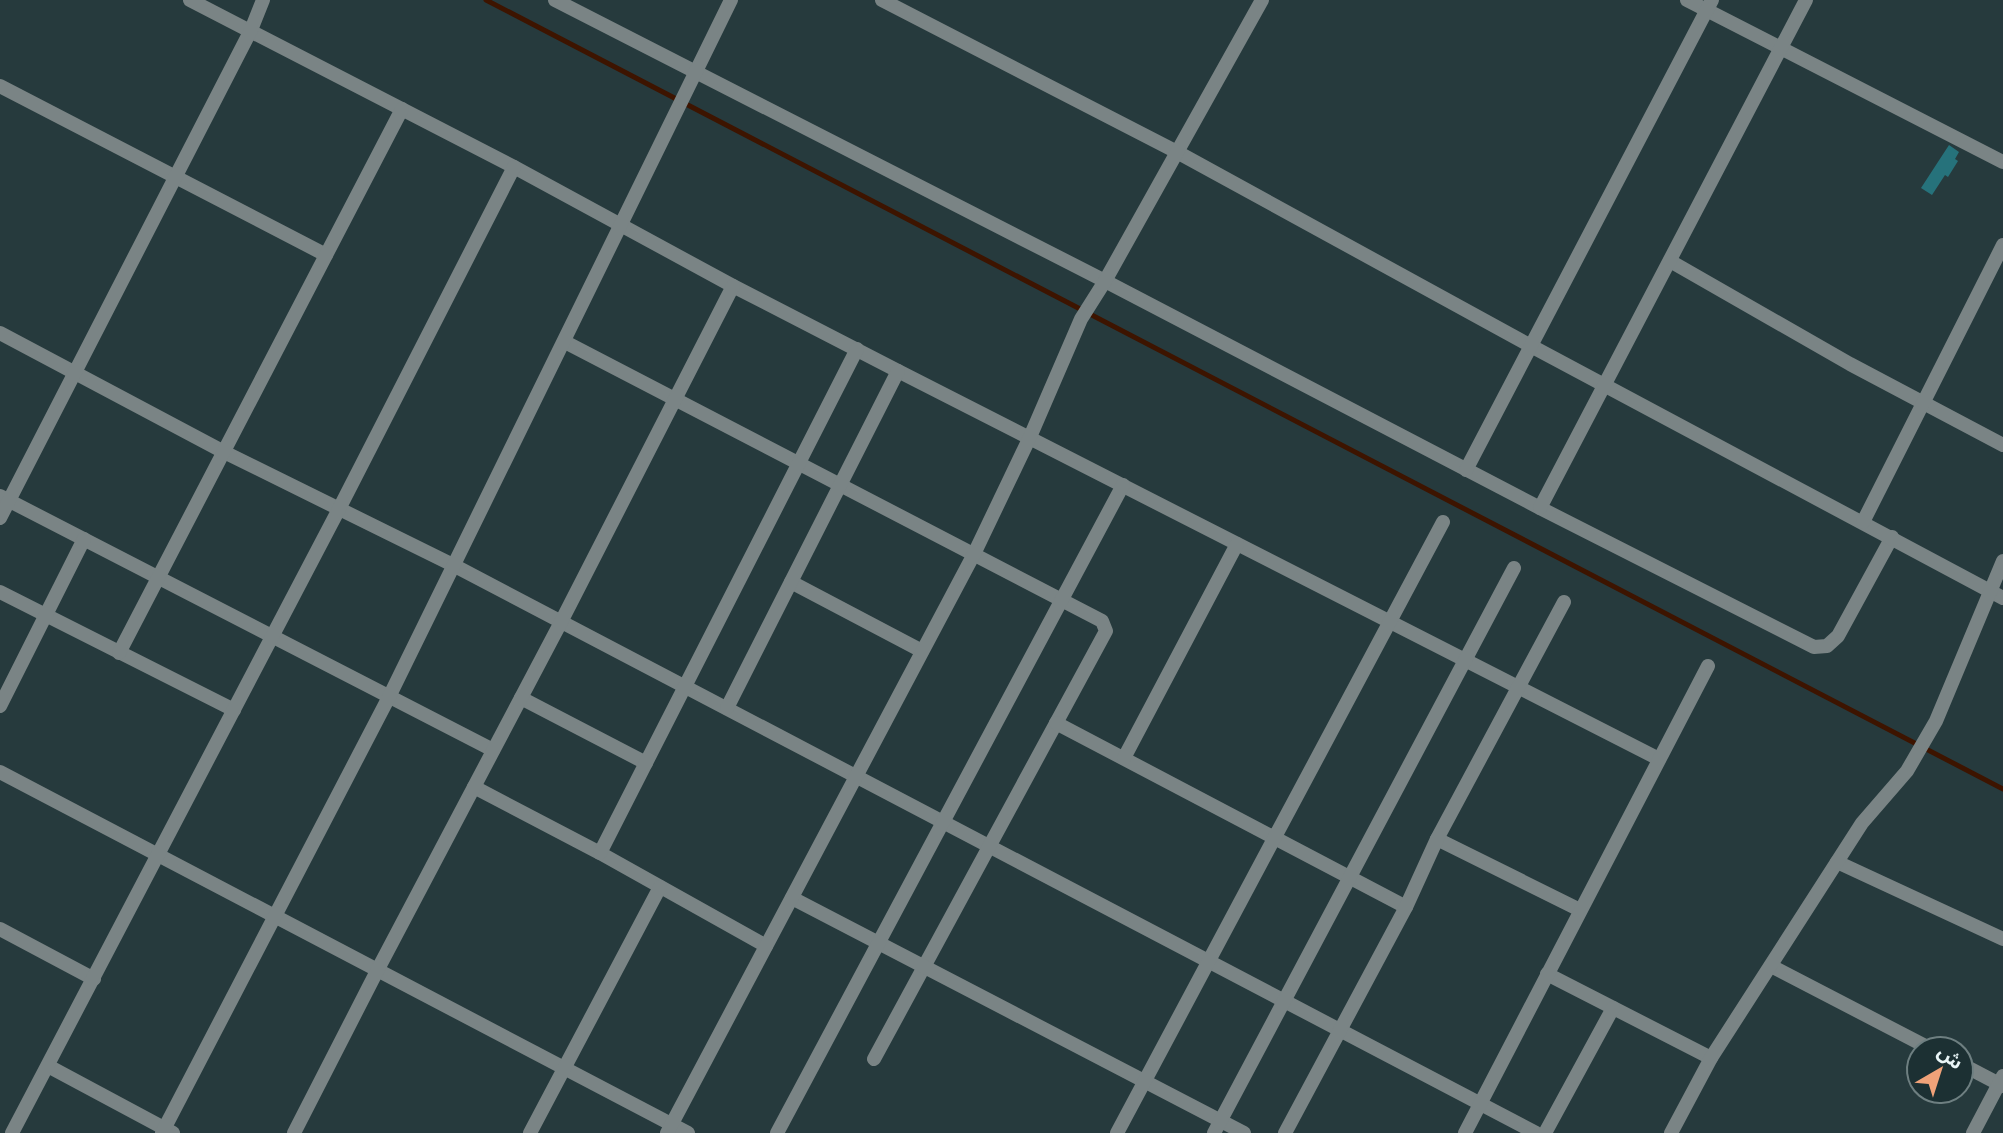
<svg xmlns="http://www.w3.org/2000/svg" width="2003" height="1133" font-family="Inter,'Noto Sans Arabic',sans-serif">
  <rect width="100%" height="100%" fill="#263a3d"/>
  <g fill="none" stroke-linecap="round" stroke-linejoin="round">
    <path stroke="#3d1400" stroke-width="5" d="M 486,0 L 2003,789"/>
  </g>
  <path fill="#26727b" d="M 1949,145 L 1959,152 L 1955,159 L 1958,161 L 1948,177 L 1945,175 L 1932,195 L 1921,188 Z"/>
  <g fill="none" stroke-linecap="round" stroke-linejoin="round">
    <g stroke="#7a8485" stroke-width="14">
      <path d="M 190,0 L 514,167 L 733,286 L 898,371 L 1659,759"/>
      <path d="M 555,0 L 1105,281 L 1540,508 L 1814,647 L 1827,646 L 1838,636 L 1892,537"/>
      <path d="M 882,0 L 1177,152 L 1531,346 L 2003,598"/>
      <path d="M 1687,0 L 2003,162"/>
      <path d="M 0,86 L 326,255"/>
      <path d="M 1670,261 L 1850,364 L 2003,445"/>
      <path d="M 0,333 L 224,452 L 455,566 L 1536,1133"/>
      <path d="M 565,342 L 1102,621 L 1106,631 L 874,1059"/>
      <path d="M 1466,470 L 1712,0"/>
      <path d="M 0,496 L 493,750"/>
      <path d="M 1540,508 L 1806,0"/>
      <path d="M 0,518 L 251,30 L 263,0"/>
      <path d="M 1863,522 L 2003,245"/>
      <path d="M 791,582 L 922,651"/>
      <path d="M 0,592 L 234,710"/>
      <path d="M 119,653 L 402,109"/>
      <path d="M 521,698 L 646,763"/>
      <path d="M 0,706 L 84,539"/>
      <path d="M 727,708 L 898,371"/>
      <path d="M 1056,723 L 1406,907"/>
      <path d="M 1124,758 L 1237,544"/>
      <path d="M 0,772 L 688,1133"/>
      <path d="M 474,787 L 600,853 L 766,946"/>
      <path d="M 1437,839 L 1580,910"/>
      <path d="M 600,853 L 857,349"/>
      <path d="M 1837,862 L 2003,939"/>
      <path d="M 792,898 L 1244,1133"/>
      <path d="M 0,929 L 94,979"/>
      <path d="M 1771,966 L 1931,1049"/>
      <path d="M 1547,974 L 1711,1058"/>
      <path d="M 1961,1064 L 2003,1086"/>
      <path d="M 48,1066 L 173,1133"/>
      <path d="M 12,1133 L 339,509 L 514,167"/>
      <path d="M 162,1133 L 390,695 L 731,0"/>
      <path d="M 294,1133 L 378,969 L 561,622 L 733,286"/>
      <path d="M 530,1133 L 660,887"/>
      <path d="M 667,1133 L 974,554 L 1030,437 L 1081,319 L 1105,281 L 1262,0"/>
      <path d="M 777,1133 L 1123,485"/>
      <path d="M 1117,1133 L 1443,522"/>
      <path d="M 1214,1133 L 1514,568"/>
      <path d="M 1285,1133 L 1406,907 L 1437,839 L 1564,602"/>
      <path d="M 1465,1133 L 1708,666"/>
      <path d="M 1545,1133 L 1613,1008"/>
      <path d="M 1973,1133 L 2003,1076"/>
    </g>
    <path stroke="#7a8485" stroke-width="14" d="M 1671,1133 L 1711,1058 L 1862,823 L 1907,771 L 1936,721 L 2003,561"/>
  </g>
  <g transform="translate(1940 1070) rotate(39)"><circle r="33" fill="#1c3033" stroke="#6e7f81" stroke-width="2"/>
  <path d="M0-5L12 26L0 18L-12 26Z" fill="#f0a279"/>
  <text y="-10" font-size="19" font-weight="bold" text-anchor="middle" fill="#e9f5f7">ش</text>
  </g>
</svg>
